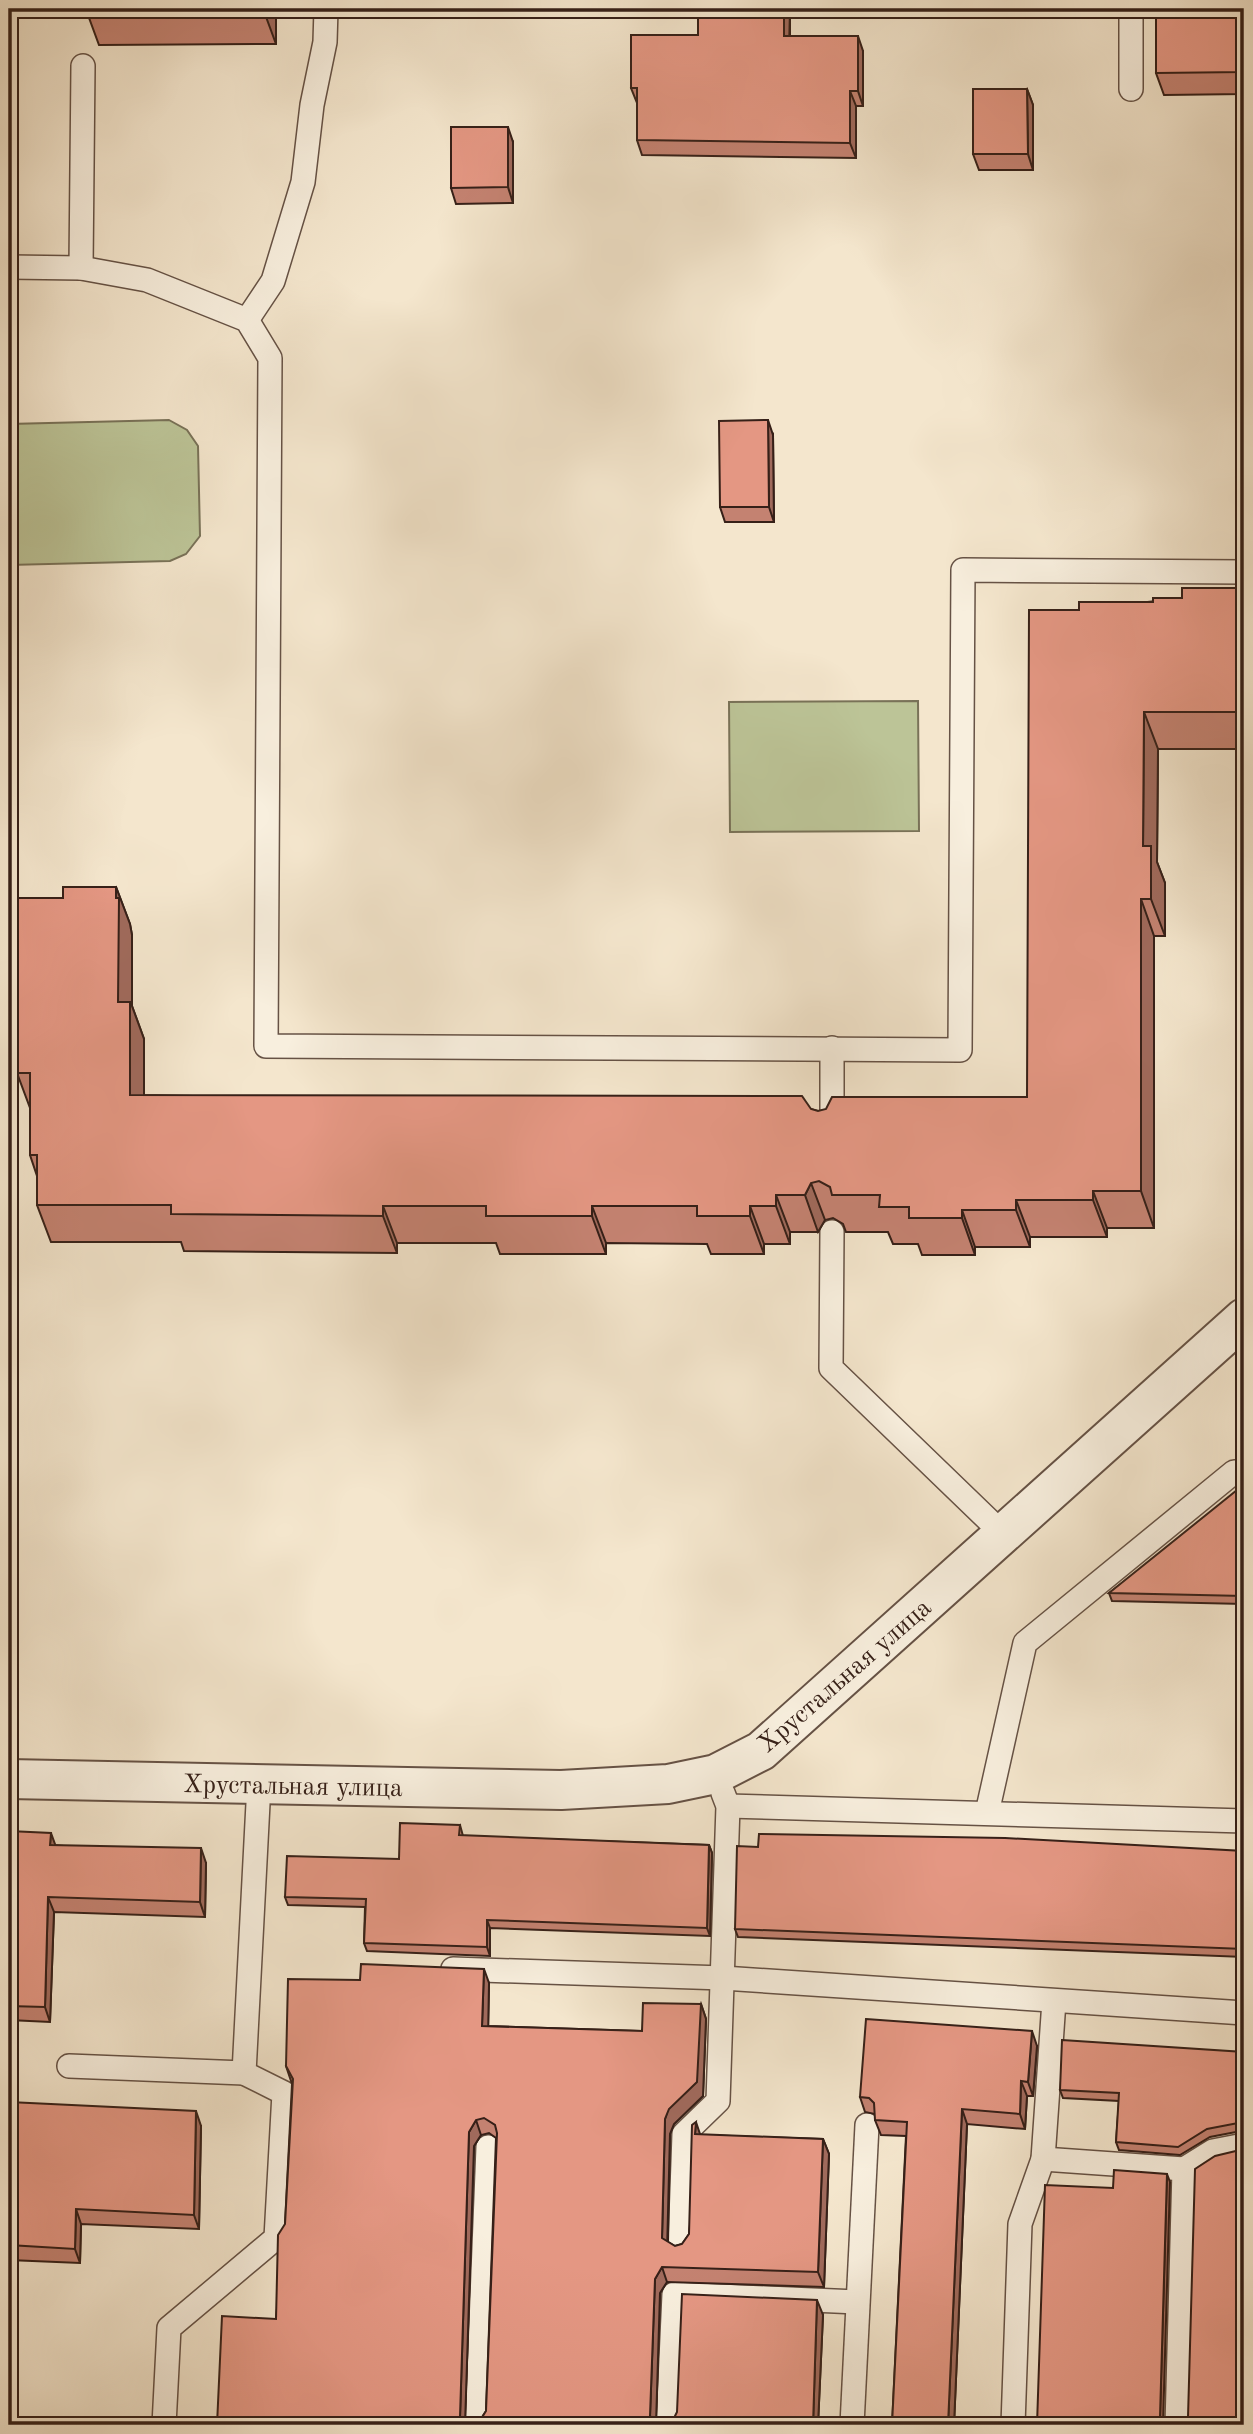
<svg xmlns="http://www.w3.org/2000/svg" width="1253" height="2434" font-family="'Old Standard TT',serif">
  <rect width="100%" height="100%" fill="#f4e6cd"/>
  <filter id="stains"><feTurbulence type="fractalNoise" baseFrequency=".00286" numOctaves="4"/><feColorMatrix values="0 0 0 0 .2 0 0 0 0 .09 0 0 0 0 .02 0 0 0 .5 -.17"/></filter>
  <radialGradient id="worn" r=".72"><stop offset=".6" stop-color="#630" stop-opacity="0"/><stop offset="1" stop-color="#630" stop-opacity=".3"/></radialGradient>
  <g fill="#bcc497" stroke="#797258" stroke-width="2">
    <path d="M 169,420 L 187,430 L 198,446 L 200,536 L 186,554 L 170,561 L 9,565 L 9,424 Z"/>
    <path d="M 918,701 L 919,831 L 730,832 L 729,702 Z"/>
  </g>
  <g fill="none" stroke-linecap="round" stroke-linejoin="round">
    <g stroke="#665245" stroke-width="26">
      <g id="lane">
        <path d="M 1131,9 L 1131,89"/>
        <path d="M 9,267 L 81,268 L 147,280 L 247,320 L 270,358 L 266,1046 L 960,1050 L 963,570 L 1244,572"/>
        <path d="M 81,268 L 83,66"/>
        <path d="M 247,320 L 273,281 L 303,182 L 312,105 L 325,42 L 326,9"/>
        <path d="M 832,1048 L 832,1127"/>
        <path d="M 832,1232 L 831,1368 L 1003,1534"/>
        <path d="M 728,1806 L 1244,1821"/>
        <path d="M 987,1813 L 1025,1643 L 1234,1472 L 1244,1472"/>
        <path d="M 453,1969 L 723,1978 L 1244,2013"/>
        <path d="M 69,2066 L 244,2073"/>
        <path d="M 1043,2159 L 1184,2169 L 1177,2425"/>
        <path d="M 1184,2169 L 1213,2151 L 1244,2145"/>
        <path d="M 680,2247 L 684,2134 L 718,2101 L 728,1806 L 723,1793"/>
        <path d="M 164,2425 L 169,2328 L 276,2238 L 284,2093 L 244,2073 L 259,1784"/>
        <path d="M 477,2425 L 488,2147"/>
        <path d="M 668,2425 L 674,2294 L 857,2302"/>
        <path d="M 852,2425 L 867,2125"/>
        <path d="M 1013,2425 L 1020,2224 L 1043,2159 L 1054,2001"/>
      </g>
    </g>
    <g stroke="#665245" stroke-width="42">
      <path id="street" d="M 9,1779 L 561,1790 L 668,1784 L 716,1774 L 761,1751 L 1244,1318"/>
    </g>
    <use href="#lane" stroke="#f8efde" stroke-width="23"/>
    <use href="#street" stroke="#f8efde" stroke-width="38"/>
  </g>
  <g fill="#c48271" stroke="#362018" stroke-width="2" fill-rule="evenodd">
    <path d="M 88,9 L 276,9 L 276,44 L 99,45 L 88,15 Z"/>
    <path d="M 790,9 L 790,36 L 863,51 L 863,106 L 856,106 L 856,158 L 642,155 L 637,140 L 637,103 L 631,88 L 698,35 Z"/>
    <path d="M 1244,9 L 1244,94 L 1164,95 L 1156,73 Z"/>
    <path d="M 1027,89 L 1033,105 L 1033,170 L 979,170 L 973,154 Z"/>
    <path d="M 513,142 L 513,203 L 456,204 L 451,188 Z"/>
    <path d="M 773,435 L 774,522 L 725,522 L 720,507 Z"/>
    <path d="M 1244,588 L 1244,749 L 1158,749 L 1157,862 L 1165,883 L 1165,936 L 1154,936 L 1154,1228 L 1107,1228 L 1107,1237 L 1030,1237 L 1030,1247 L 975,1247 L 975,1255 L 922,1255 L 918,1244 L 893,1244 L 888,1232 L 846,1232 L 843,1224 L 833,1218 L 825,1220 L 818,1232 L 790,1232 L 790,1244 L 764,1244 L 764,1254 L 711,1254 L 707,1244 L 606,1243 L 606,1254 L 500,1254 L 496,1243 L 397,1243 L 397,1253 L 184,1251 L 181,1242 L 51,1242 L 37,1205 L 37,1176 L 30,1155 L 30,1108 L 17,1073 L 17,1052 L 9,1029 L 9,977 L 17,977 L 63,898 L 116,887 L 130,924 L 132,935 L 132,1006 L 144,1039 L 144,1095 L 811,1109 L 818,1111 L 1027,1097 L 1079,610 L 1182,598 Z"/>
    <path d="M 1244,1490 L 1244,1604 L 1112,1601 L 1109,1593 Z"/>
    <path d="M 460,1825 L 463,1836 L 709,1845 L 712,1853 L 710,1936 L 490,1928 L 490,1956 L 367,1951 L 364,1943 L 365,1907 L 288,1905 L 285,1897 L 399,1859 Z"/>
    <path d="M 9,1831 L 55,1845 L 206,1863 L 205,1917 L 54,1912 L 50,2022 L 9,2020 Z"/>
    <path d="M 1244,1851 L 1244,1957 L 738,1937 L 735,1929 Z"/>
    <path d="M 489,1983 L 488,2026 L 642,2031 L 701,2004 L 706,2019 L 703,2096 L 674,2124 L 670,2134 L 668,2242 L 675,2246 L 682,2244 L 689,2234 L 700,2135 L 823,2139 L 829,2154 L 824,2287 L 667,2282 L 660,2293 L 656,2420 L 663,2424 L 674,2418 L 823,2315 L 818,2425 L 217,2425 L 276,2319 L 285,2224 L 292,2084 L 286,2066 ZM 489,2133 L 496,2138 L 486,2411 L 479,2422 L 470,2424 L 465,2421 L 474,2146 L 481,2135 Z"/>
    <path d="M 1037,2046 L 1033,2096 L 1027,2096 L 1025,2129 L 967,2124 L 954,2425 L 892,2425 L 906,2136 L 881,2135 L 875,2120 L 875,2114 L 865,2112 L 860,2097 Z"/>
    <path d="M 1244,2052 L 1244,2132 L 1241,2131 L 1210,2137 L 1180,2155 L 1119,2150 L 1116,2142 L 1119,2101 L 1063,2098 L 1060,2090 Z"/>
    <path d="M 9,2102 L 201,2126 L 199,2229 L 81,2224 L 80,2263 L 9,2260 Z"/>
  </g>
  <g fill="#a06a5c" stroke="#362018" stroke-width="2">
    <path d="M 265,9 L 276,9 L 276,44 L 265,14 Z"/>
    <path d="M 784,9 L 790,9 L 789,51 L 784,36 Z"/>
    <path d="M 858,36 L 863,51 L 863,106 L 858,91 Z"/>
    <path d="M 1027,89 L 1033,105 L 1033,170 L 1028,154 Z"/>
    <path d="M 850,91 L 856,106 L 856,158 L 850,143 Z"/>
    <path d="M 508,127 L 513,142 L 513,203 L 508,187 Z"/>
    <path d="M 768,420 L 773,435 L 774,522 L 769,507 Z"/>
    <path d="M 1144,712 L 1158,749 L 1157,862 L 1165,883 L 1165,936 L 1151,899 L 1143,846 Z"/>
    <path d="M 116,887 L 130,924 L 132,935 L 132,1006 L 144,1039 L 144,1132 L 130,1095 L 118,1002 Z"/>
    <path d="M 1141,899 L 1154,936 L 1154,1228 L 1141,1191 Z"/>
    <path d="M 811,1183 L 825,1220 L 818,1232 L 805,1195 Z"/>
    <path d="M 1093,1191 L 1107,1228 L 1107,1237 L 1093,1200 Z"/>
    <path d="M 776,1195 L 790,1232 L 790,1244 L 776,1206 Z"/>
    <path d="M 1016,1200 L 1030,1237 L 1030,1247 L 1016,1210 Z"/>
    <path d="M 383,1206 L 397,1243 L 397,1253 L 383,1216 Z"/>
    <path d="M 592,1206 L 606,1243 L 606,1254 L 592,1216 Z"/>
    <path d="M 750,1206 L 764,1244 L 764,1254 L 750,1216 Z"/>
    <path d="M 962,1210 L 975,1247 L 975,1255 L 962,1218 Z"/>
    <path d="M 51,1833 L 56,1847 L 50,1845 Z"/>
    <path d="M 709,1845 L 712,1853 L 710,1936 L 707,1928 Z"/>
    <path d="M 201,1848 L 206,1863 L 205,1917 L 200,1902 Z"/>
    <path d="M 48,1897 L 54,1912 L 50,2022 L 45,2007 Z"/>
    <path d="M 487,1920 L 490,1928 L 490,1956 L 487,1947 Z"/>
    <path d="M 484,1969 L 489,1983 L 488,2041 L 482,2026 Z"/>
    <path d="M 701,2004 L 706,2019 L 703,2096 L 674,2124 L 670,2134 L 667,2253 L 662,2238 L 665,2119 Z"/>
    <path d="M 1032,2031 L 1037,2046 L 1033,2096 L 1028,2082 Z"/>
    <path d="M 1021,2081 L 1027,2096 L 1025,2129 L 1020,2114 Z"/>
    <path d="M 962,2109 L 967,2124 L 954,2425 L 948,2425 Z"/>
    <path d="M 196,2111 L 201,2126 L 199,2229 L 194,2215 Z"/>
    <path d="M 476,2120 L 481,2135 L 474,2146 L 465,2425 L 460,2417 L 469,2132 Z"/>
    <path d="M 696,2122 L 701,2137 L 695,2134 Z"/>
    <path d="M 823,2139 L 829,2154 L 824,2287 L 818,2272 Z"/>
    <path d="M 1167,2174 L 1170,2182 L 1163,2425 L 1160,2417 Z"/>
    <path d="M 76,2209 L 81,2224 L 80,2263 L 75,2249 Z"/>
    <path d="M 662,2267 L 667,2282 L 660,2293 L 656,2425 L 650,2416 L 655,2279 Z"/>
    <path d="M 817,2300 L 823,2315 L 818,2425 L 813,2425 Z"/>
  </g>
  <g fill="#e49783" stroke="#362018" stroke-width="2" fill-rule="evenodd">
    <path d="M 88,9 L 265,9 L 265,14 L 88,15 Z"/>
    <path d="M 698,9 L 784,9 L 784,36 L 858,36 L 858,91 L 850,91 L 850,143 L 637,140 L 637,88 L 631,88 L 631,35 L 698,35 Z"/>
    <path d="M 1156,9 L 1244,9 L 1244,72 L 1156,73 Z"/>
    <path d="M 973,89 L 1027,89 L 1028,154 L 973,154 Z"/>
    <path d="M 451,127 L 508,127 L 508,187 L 451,188 Z"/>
    <path d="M 768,420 L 769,507 L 720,507 L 719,421 Z"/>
    <path d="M 1182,588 L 1244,588 L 1244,712 L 1144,712 L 1143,846 L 1151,846 L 1151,899 L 1141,899 L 1141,1191 L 1093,1191 L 1093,1200 L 1016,1200 L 1016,1210 L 962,1210 L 962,1218 L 909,1218 L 909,1207 L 879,1207 L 880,1195 L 832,1195 L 830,1187 L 819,1181 L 811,1183 L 805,1195 L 776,1195 L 776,1206 L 750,1206 L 750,1216 L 697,1216 L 697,1206 L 592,1206 L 592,1216 L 486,1216 L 486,1206 L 383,1206 L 383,1216 L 171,1214 L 171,1205 L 37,1205 L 37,1155 L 30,1155 L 30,1073 L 17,1073 L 17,1021 L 9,1021 L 9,977 L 17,977 L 18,898 L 63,898 L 63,887 L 116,887 L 116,898 L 119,898 L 118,1002 L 130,1002 L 130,1095 L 802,1096 L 811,1109 L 818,1111 L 826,1109 L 832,1097 L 1027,1097 L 1029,610 L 1079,610 L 1079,602 L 1153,602 L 1153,598 L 1182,598 Z"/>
    <path d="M 1237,1490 L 1244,1490 L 1244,1596 L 1109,1593 Z"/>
    <path d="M 400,1823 L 460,1825 L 459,1835 L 709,1845 L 707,1928 L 487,1920 L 487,1947 L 364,1943 L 366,1899 L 285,1897 L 287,1856 L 399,1859 Z"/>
    <path d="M 9,1831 L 51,1833 L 50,1845 L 201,1848 L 200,1902 L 48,1897 L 45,2007 L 9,2006 Z"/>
    <path d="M 759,1834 L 1005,1838 L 1244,1851 L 1244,1949 L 735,1929 L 737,1846 L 758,1847 Z"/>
    <path d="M 361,1964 L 484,1969 L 482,2026 L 642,2031 L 643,2003 L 701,2004 L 697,2082 L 669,2109 L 665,2119 L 662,2238 L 675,2246 L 682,2244 L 689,2234 L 692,2125 L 696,2122 L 695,2134 L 823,2139 L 818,2272 L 662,2267 L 655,2279 L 650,2416 L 663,2424 L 674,2418 L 677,2412 L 682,2294 L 817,2300 L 813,2425 L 217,2425 L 222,2316 L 276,2319 L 278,2235 L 285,2224 L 293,2079 L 286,2066 L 288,1979 L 360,1980 ZM 484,2118 L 495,2125 L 497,2133 L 486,2411 L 479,2422 L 470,2424 L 460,2417 L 469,2132 L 476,2120 Z"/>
    <path d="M 866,2019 L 1032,2031 L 1028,2082 L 1021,2081 L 1020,2114 L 962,2109 L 948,2425 L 892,2425 L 907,2122 L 875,2120 L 874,2103 L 869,2098 L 860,2097 Z"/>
    <path d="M 1062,2040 L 1244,2052 L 1244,2125 L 1238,2123 L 1207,2129 L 1178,2147 L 1116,2142 L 1119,2093 L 1060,2090 Z"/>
    <path d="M 9,2102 L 196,2111 L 194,2215 L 76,2209 L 75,2249 L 9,2245 Z"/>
    <path d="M 1244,2149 L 1244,2425 L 1185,2425 L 1188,2417 L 1195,2169 L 1215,2156 Z"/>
    <path d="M 1114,2170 L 1167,2174 L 1160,2417 L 1165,2425 L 1037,2425 L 1045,2185 L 1113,2188 Z"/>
  </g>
  <g text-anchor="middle" stroke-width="6" stroke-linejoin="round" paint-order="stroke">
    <g font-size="26" fill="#362018" stroke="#f8efde">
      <text transform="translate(844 1675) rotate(-41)" y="9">Хрустальная улица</text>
      <text transform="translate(293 1785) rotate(1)" y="9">Хрустальная улица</text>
    </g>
  </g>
  <rect width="1253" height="2434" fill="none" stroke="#f4e6cd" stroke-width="35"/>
  <rect x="10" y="10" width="1232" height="2413" fill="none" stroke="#362018" stroke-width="3.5"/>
  <rect x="18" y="18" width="1218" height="2399" fill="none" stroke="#362018" stroke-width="2"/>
  <rect width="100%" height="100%" filter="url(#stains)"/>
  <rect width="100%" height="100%" fill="url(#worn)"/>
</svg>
